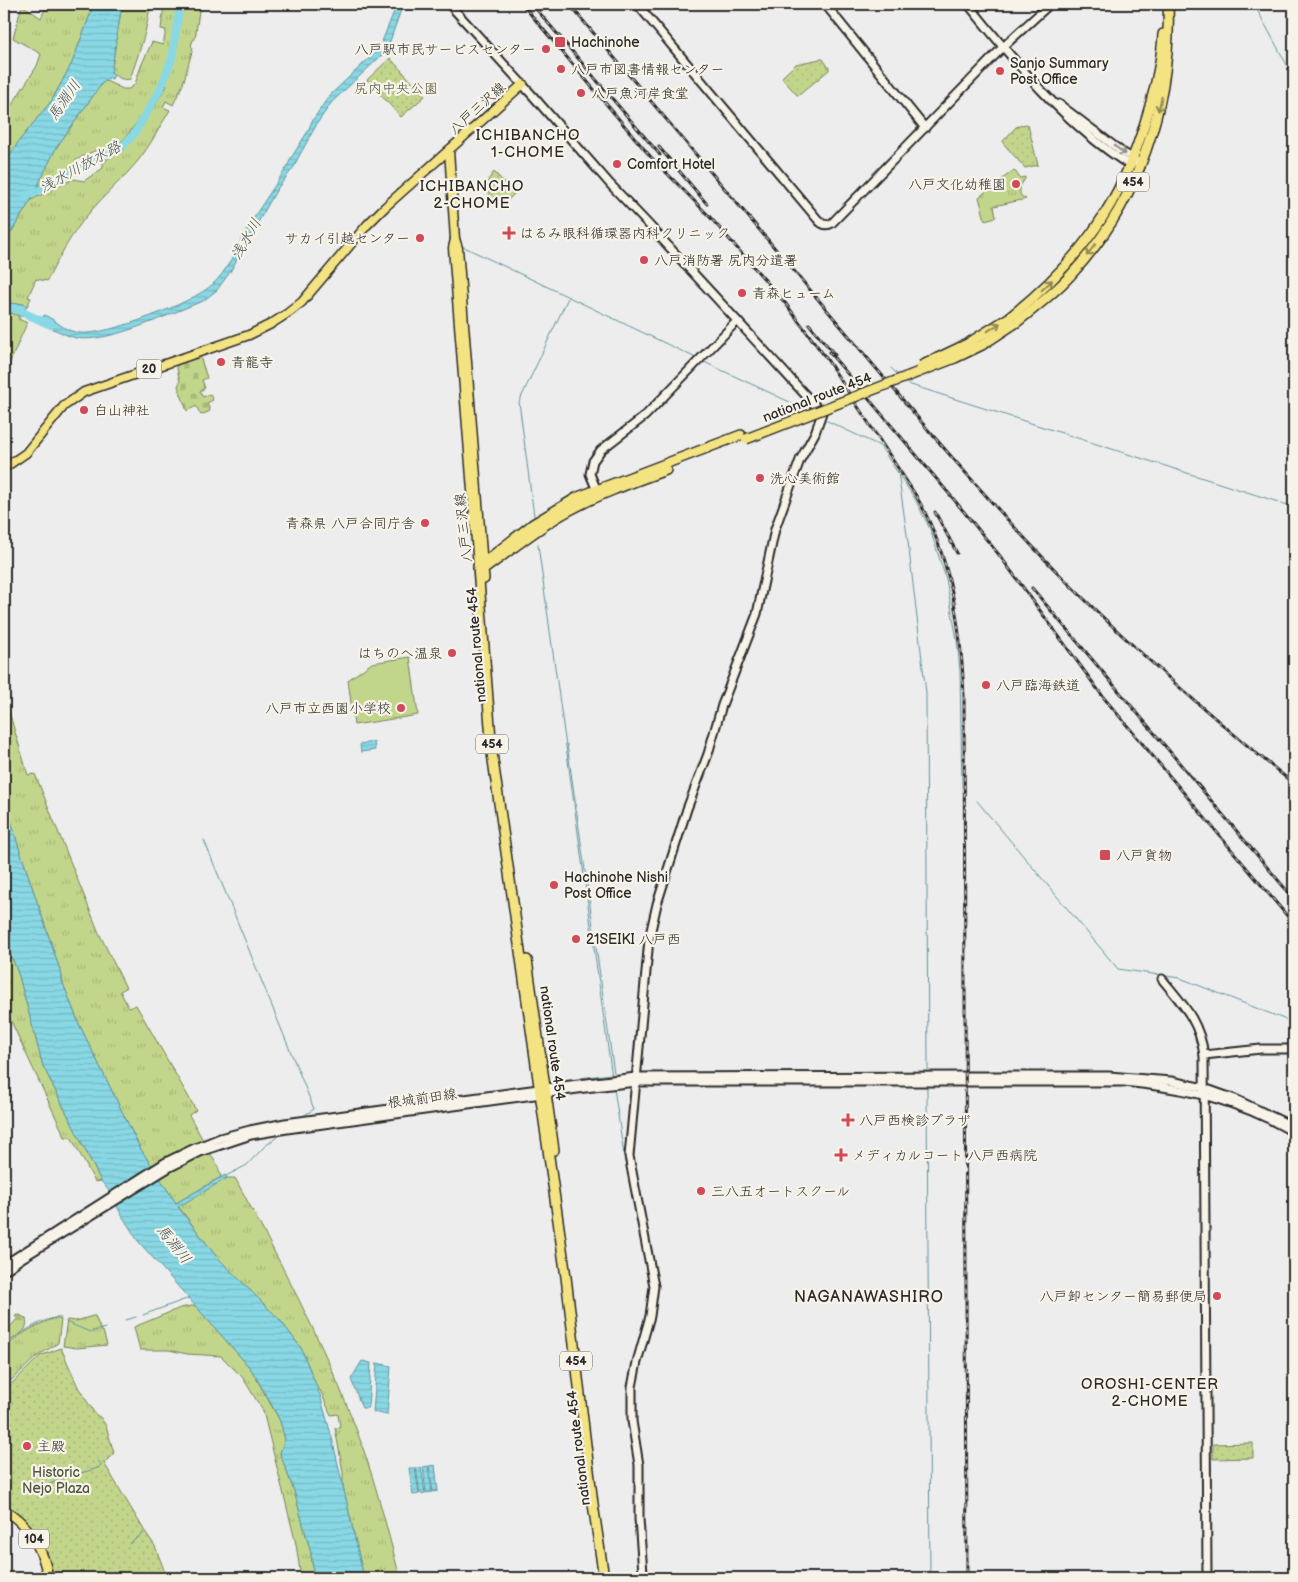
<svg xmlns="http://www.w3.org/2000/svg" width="1298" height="1582" font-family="'Balsamiq Sans','Klee One',sans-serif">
  <defs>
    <pattern id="grass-tufts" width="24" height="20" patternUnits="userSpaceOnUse" patternTransform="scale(1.25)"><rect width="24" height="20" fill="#c2d68b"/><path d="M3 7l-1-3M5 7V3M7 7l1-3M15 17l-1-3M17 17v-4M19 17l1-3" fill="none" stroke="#a7b878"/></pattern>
    <pattern id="forest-firs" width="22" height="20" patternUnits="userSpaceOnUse" patternTransform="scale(1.25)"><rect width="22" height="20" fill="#c2d68b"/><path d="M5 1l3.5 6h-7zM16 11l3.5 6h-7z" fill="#a7b878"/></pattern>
    <pattern id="cemetery-stones" width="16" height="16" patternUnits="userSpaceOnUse" patternTransform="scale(1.25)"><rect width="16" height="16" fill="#c2d68b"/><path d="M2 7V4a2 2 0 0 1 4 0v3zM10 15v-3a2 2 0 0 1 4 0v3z" fill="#a7b878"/></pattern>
    <pattern id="park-dots" width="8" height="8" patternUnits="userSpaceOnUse" patternTransform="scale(1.25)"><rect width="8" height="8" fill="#c2d68b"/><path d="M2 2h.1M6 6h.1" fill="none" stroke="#a7b878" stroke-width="1.8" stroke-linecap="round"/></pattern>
    <pattern id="water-rules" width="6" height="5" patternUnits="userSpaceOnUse" patternTransform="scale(1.25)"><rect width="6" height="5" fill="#89d8e5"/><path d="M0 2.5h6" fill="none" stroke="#76bac5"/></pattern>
  </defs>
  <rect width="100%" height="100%" fill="#ecedec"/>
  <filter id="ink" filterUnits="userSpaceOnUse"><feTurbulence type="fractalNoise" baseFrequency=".02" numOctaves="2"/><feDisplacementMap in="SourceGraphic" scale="10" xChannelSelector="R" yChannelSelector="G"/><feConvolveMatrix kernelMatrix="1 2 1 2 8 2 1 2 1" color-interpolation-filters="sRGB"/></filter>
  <g filter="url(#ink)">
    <g fill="url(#grass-tufts)" stroke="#76805b">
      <path d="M 47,4 L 94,4 L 72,63 L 52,100 L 19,141 L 4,165 L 4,117 L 37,66 L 41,54 L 13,38 L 22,5 L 41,18 Z"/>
      <path d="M 122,4 L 150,4 C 148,29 138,55 130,79 C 122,81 118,77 111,73 Z"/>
      <path d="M 164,4 L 200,4 L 195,39 L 193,40 L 191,46 L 193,48 L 183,84 L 173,105 L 166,101 L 163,107 L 170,110 C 159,128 150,146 137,162 C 122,180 104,195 90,212 C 72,233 59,257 47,281 L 36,279 L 28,297 L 31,298 L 27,306 L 25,304 L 4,303 L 4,244 L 31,200 L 73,179 L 84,181 L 103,168 L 103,163 C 110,156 118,153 125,147 C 142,131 151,109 164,91 L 167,86 L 161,83 L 143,114 L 126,137 L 111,151 L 94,151 L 76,160 L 75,166 L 59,176 L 37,187 L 56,148 L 103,82 L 106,81 L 123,89 L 129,89 L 133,86 L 135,84 L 141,66 L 152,42 L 163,45 L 166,30 L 161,29 Z"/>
      <path d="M 1014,170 L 1020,178 L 1025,177 L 1025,179 L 1020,186 L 1020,195 L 1026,199 L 994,206 L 996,217 L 985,220 L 979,197 Z"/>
      <path d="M 4,311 L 19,316 L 19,319 L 27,323 L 4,376 Z"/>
      <path d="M 4,665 L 9,685 L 5,687 L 9,712 L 28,775 L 35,774 L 99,933 L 126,988 L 120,991 L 129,1008 L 136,1005 L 196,1110 L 189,1115 L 218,1167 L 221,1177 L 176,1203 L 140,1148 L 79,1024 L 62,981 L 62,976 L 17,842 L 4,796 Z"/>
      <path d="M 4,937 L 19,976 L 43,1066 L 101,1181 L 95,1182 L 71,1137 L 65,1137 L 4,1006 Z"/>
      <path d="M 227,1178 L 235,1178 C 277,1256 319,1334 352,1418 C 372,1469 386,1524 400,1578 L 364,1578 L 343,1486 L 343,1472 L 335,1428 L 340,1427 L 338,1414 L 331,1415 L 320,1390 L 318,1390 L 301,1348 L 280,1320 L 216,1256 L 178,1206 Z"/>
      <path d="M 191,1306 L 196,1306 L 251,1369 L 280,1421 L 285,1439 L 280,1453 L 294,1491 L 311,1553 L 314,1578 L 301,1578 L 296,1544 L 263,1411 L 243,1378 L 221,1356 L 187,1354 L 169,1350 L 140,1350 L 134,1327 L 180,1308 Z"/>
      <path d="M 93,1316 L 95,1316 L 101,1331 L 103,1331 L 107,1345 L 77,1348 L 63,1346 L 67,1320 L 76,1321 Z"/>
      <path d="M 54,1318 L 61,1320 L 58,1343 L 36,1357 L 4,1387 C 4,1378 1,1364 4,1355 C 8,1337 39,1325 54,1318 Z"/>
    </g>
    <path fill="url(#forest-firs)" stroke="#76805b" d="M 20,1315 L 26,1319 C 29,1332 18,1334 10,1341 C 7,1343 6,1348 4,1351 L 4,1334 L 17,1319 L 15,1316 Z"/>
    <path fill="url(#cemetery-stones)" stroke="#76805b" d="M 200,356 L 207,378 L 202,380 L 205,388 L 200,391 L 203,397 L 210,394 L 213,400 L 207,403 L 210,411 L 201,415 L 196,406 L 187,411 L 178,386 L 180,382 L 176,364 Z"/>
    <g fill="url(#park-dots)" stroke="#76805b">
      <path d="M 390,58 L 425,96 L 401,117 L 367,80 Z"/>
      <path d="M 820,59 L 823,59 L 829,68 L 829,70 L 799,95 L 797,95 L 782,78 L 783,76 L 796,64 Z"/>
      <path d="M 1026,124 L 1028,125 L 1038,165 L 1025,168 L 1003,143 L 1003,141 L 1016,127 Z"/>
      <path d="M 494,172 L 515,193 L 505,203 L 491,205 L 490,203 L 488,180 Z"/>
      <path d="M 61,1348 L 78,1387 L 95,1414 L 101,1418 L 106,1426 L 114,1453 L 104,1463 L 144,1530 L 155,1546 L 167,1578 L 52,1578 L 14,1514 L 4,1506 L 4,1391 L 40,1356 Z"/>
      <path d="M 1253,1443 L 1253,1458 L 1213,1459 L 1213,1444 Z"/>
    </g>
    <path fill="#c2d68b" stroke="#76805b" d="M 410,657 L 418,715 L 354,725 L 348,680 L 372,663 Z"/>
    <g fill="url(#water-rules)" stroke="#63939b">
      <path d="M 94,4 L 122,4 L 111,73 L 114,75 L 112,79 L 109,78 L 103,82 L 56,148 L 31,200 L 4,244 L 4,165 L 19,141 L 52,100 L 72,63 Z"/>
      <path d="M 397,4 L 403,4 L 389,44 L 381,56 L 332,102 L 318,122 L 298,158 L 294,167 L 277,189 L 230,272 L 217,290 L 203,301 C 171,313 109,344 76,338 C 63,335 52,327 40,324 L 44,315 C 57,320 63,331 80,333 C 107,336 193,303 213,284 C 227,271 235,252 243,236 C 247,228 253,222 256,214 L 287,167 L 291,158 L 308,131 L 312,121 L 329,96 L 379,49 Z"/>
      <path d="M 4,303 L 25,304 L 27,306 L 22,317 L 15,313 L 4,311 Z"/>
      <path d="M 374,742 L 375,750 L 361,752 L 360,744 Z"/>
      <path d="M 4,796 L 17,842 L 62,976 L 62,981 L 79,1024 L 140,1148 L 176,1203 L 225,1175 L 227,1178 L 178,1207 L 216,1256 L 280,1320 L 301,1348 L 320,1395 L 332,1438 L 364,1578 L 314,1578 L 311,1553 L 294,1491 L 280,1453 L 285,1439 L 280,1421 L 268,1398 L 251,1369 L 138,1241 L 121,1214 L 110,1192 L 101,1181 L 43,1066 L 19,976 L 4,937 Z"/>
      <path d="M 362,1361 L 371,1363 L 368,1408 L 362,1408 L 351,1379 Z"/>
      <path d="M 377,1363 L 391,1366 L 387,1415 L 373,1412 Z"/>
      <path d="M 435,1465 L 438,1491 L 433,1492 L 429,1466 Z"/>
      <path d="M 428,1466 L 432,1492 L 426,1493 L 423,1467 Z"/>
      <path d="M 421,1467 L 425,1493 L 420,1494 L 416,1468 Z"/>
      <path d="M 409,1468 L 415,1468 L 419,1494 L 413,1495 Z"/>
    </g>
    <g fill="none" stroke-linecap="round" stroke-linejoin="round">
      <g stroke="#63939b" stroke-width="1">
        <path d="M 1254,4 L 1294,78"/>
        <path d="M 464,247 L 696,358"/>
        <path d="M 702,361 L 794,404"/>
        <path d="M 891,368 L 899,376"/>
        <path d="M 904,381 L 908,384 L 1294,507"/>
        <path d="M 823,419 L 880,446 L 915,499 L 930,529 L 946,579 L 957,640 L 960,671 L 962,788"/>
        <path d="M 898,472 L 908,542 L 926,693 L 928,1070"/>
        <path d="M 534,516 L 519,402 L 568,298"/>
        <path d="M 538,545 L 612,1077"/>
        <path d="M 760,584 L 764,566"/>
        <path d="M 567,744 L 614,1073"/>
        <path d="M 977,801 L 1118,969 L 1180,978 L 1294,1023"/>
        <path d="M 204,840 L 314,1109 L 300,1118"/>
        <path d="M 642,976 L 643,967"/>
        <path d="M 580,1078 L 611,1074"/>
        <path d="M 614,1088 L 625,1162 L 628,1170"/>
        <path d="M 927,1088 L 930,1578"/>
        <path d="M 226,1176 L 247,1165 L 264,1147 L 282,1133"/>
        <path d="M 652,1257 L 657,1283"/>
        <path d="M 143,1315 L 189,1298"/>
        <path d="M 125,1320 L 136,1317"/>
        <path d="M 66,1322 L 90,1332 L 105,1328"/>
        <path d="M 650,1329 L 654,1314 L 657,1289"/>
        <path d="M 4,1353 C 6,1350 7,1345 10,1342 C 19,1333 49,1315 61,1318"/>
        <path d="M 38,1489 L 67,1477 L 98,1468 L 101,1465 L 97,1459"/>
        <path d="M 642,1504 L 642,1481"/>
        <path d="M 129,1544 L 144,1533"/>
      </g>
      <g stroke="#89d8e5" stroke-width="8">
        <path d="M 26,195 L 33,194 L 74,170 L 121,148 L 134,134 L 161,88 L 172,58 L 180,4"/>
        <path d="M 4,307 L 15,309 L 51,325"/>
      </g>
      <g stroke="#2b2b2b" stroke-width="11">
        <g id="secondary">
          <path d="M 449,4 L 533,96 L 610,184 L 649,225 L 822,413 L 815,433 L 800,460 L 775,529 L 757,614 L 722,705 L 708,754 L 687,809 L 657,904 L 649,939 L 629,1156 L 654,1286 L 650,1316 L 637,1362 L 632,1387 L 632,1421 L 639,1465 L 639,1519 L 643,1573 L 642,1578"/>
          <path d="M 637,4 L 819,221 C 823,225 827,226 832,223 L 1003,47 L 1050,4"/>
          <path d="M 825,4 L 925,128"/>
          <path d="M 968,4 C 1016,63 1065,125 1131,166"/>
          <path d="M 1059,104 L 1122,152 L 1134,159 L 1140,168"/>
          <path d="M 598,493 L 590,474 L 593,461 L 601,450 L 645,416 L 737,321"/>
          <path d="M 1162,979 C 1184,1006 1199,1020 1204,1055 L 1207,1578"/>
          <path d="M 1204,1055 L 1261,1049 L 1294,1049"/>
          <path d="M 4,1265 L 166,1162 L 195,1148 L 220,1138 L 250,1130 L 285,1123 L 546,1088 L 636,1077 L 969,1076 L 1109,1076 L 1171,1081 L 1204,1088 L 1235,1099 L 1294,1127"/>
          <path d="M 4,1271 L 22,1258 L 170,1167 L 200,1152 L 251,1135 L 287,1129 L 585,1088 L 636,1082 L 1124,1082 C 1174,1087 1221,1096 1267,1118 C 1276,1123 1286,1127 1294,1133"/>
        </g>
      </g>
      <g stroke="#2b2b2b" stroke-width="11">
        <g id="primary">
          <path d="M 449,150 L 455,239 L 458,248 L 483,566"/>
          <path d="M 455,239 L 453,248 L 478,567 L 481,569"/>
          <path d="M 4,468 L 26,453 L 64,406 L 84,392 L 249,335 L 271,324 L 288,313 L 302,302 L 367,225 L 385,207 L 523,84"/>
        </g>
      </g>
      <g stroke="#2b2b2b" stroke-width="12">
        <g id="highway">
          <path d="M 1010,317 C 1080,261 1122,203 1147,116 C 1155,89 1162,62 1163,34"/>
          <path d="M 1017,322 C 1035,308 1053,294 1069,277 C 1138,204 1172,104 1168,4"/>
          <path d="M 484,579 L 483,570 C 511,550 538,527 568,511 C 599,494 633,482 666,470"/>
          <path d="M 527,960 L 554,1150"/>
          <path d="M 4,1510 C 29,1524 44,1550 48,1578"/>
          <path d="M 604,1578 L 593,1504 L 566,1277 L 492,753 L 478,567 L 533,524 L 578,497 L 741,435"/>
        </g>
      </g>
      <use href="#secondary" stroke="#f7f3e8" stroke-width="7"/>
      <use href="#primary" stroke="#f4e382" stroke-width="8"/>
      <use href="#highway" stroke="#f4e382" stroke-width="9"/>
      <g stroke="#2b2b2b" stroke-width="3">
        <g id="rail">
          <path d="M 522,4 L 650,156 L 709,216 L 786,304 L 826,358 L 915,494 C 951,555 961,626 964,696 L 967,1578"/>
          <path d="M 532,4 L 660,155"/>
          <path d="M 569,4 L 929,431 C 977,486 1026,542 1078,593 C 1147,661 1220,724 1294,784"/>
          <path d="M 659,147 L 707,204"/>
          <path d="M 809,324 L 835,355"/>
          <path d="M 829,352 L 951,496 L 1000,556 L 1104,698 L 1294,924"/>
          <path d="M 935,512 L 957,553"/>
          <path d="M 1032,588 L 1294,899"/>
        </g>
      </g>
      <use href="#rail" stroke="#f7f3e8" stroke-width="1" stroke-dasharray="4" stroke-linecap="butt"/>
      <g stroke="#2b2b2b" stroke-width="12" stroke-linecap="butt">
        <g id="highway-bridge">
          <path d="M 921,366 L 967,344 L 1010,317"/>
          <path d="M 746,439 L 955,358 L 982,345 L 1017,322"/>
        </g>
      </g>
      <use href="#highway-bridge" stroke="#f4e382" stroke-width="9"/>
    </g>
    <defs><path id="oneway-shaft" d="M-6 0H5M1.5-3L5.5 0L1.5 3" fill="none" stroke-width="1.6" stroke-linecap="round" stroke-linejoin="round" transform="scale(1.25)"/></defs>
    <g stroke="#908756">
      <use href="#oneway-shaft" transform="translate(1160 104) rotate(103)"/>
      <use href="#oneway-shaft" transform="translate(1091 250) rotate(127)"/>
      <use href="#oneway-shaft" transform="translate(1047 285) rotate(-44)"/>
      <use href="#oneway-shaft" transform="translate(994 327) rotate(-33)"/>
    </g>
    <use stroke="#918f8a" href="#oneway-shaft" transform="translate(1120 150) rotate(36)"/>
  </g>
  <g fill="#d1495b" stroke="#f7f3e8" stroke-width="2">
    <rect x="554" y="36" width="12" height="12" rx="2.5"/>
    <circle cx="546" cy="49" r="5"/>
    <circle cx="561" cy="69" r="5"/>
    <circle cx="1000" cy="71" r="5"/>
    <circle cx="581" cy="93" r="5"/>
    <circle cx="617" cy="164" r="5"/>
    <circle cx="1016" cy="184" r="5"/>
    <path d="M506.5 225.5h5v5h5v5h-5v5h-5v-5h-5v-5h5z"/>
    <circle cx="420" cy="238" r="5"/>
    <circle cx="644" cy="260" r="5"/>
    <circle cx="742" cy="293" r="5"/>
    <circle cx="221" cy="362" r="5"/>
    <circle cx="84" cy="410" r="5"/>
    <circle cx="760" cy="478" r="5"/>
    <circle cx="425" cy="523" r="5"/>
    <circle cx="452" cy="653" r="5"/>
    <circle cx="986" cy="685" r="5"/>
    <circle cx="401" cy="708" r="5"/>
    <rect x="1099" y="849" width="12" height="12" rx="2.5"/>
    <circle cx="554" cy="885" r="5"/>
    <circle cx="576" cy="939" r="5"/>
    <path d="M845.5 1112.5h5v5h5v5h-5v5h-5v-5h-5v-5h5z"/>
    <path d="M838.5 1147.5h5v5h5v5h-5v5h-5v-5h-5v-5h5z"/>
    <circle cx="701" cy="1191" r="5"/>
    <circle cx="1217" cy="1296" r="5"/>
    <circle cx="27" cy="1446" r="5"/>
  </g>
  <g text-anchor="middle" stroke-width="4.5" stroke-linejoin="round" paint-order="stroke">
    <g fill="#f7f3e8" stroke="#686764" stroke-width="1">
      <rect x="1117" y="172.5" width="32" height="19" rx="4"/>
      <rect x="136.5" y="359.5" width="25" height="19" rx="4"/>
      <rect x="476" y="734.5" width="32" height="19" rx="4"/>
      <rect x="560" y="1351.5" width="32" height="19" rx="4"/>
      <rect x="19" y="1529.5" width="30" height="19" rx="4"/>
    </g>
    <g font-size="12" font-weight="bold" fill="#2b2b2b">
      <text x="1133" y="186">454</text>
      <text x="149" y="373">20</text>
      <text x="492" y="748">454</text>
      <text x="576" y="1365">454</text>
      <text x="34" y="1543">104</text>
    </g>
    <g font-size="14" fill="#2b2b2b" stroke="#f7f3e8" text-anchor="start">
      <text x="571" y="47">Hachinohe</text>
      <text x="536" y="54" text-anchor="end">八戸駅市民サービスセンター</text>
      <text x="1010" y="68">Sanjo Summary<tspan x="1010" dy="16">Post Office</tspan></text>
      <text x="571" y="74">八戸市図書情報センター</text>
      <text x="591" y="98">八戸魚河岸食堂</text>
      <text x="627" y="169">Comfort Hotel</text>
      <text x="1006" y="189" text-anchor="end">八戸文化幼稚園</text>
      <text x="520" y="238">はるみ眼科循環器内科クリニック</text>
      <text x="410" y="243" text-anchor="end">サカイ引越センター</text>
      <text x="654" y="265">八戸消防署 尻内分遣署</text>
      <text x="752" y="298">青森ヒューム</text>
      <text x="231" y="367">青龍寺</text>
      <text x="94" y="415">白山神社</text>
      <text x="770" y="483">洗心美術館</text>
      <text x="415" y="528" text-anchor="end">青森県 八戸合同庁舎</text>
      <text x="442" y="658" text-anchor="end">はちのへ温泉</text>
      <text x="996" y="690">八戸臨海鉄道</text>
      <text x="391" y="713" text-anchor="end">八戸市立西園小学校</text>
      <text x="1116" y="860">八戸貨物</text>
      <text x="564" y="882">Hachinohe Nishi<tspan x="564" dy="16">Post Office</tspan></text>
      <text x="586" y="944">21SEIKI 八戸西</text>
      <text x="859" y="1125">八戸西検診プラザ</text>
      <text x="852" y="1160">メディカルコート 八戸西病院</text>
      <text x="711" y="1196">三八五オートスクール</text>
      <text x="1207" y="1301" text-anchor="end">八戸卸センター簡易郵便局</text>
      <text x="37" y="1451">主殿</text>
    </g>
    <g font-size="14" fill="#515643" stroke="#f7f3e8">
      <text x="396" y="93">尻内中央公園</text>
      <text x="56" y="1477">Historic<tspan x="56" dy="16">Nejo Plaza</tspan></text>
    </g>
    <g font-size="14" fill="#2b2b2b" stroke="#f7f3e8">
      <text transform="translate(477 108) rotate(-42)" y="5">八戸三沢線</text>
      <text transform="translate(817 397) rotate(-21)" y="5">national route 454</text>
      <text transform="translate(463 528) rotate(-96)" y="5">八戸三沢線</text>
      <text transform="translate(476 645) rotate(-95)" y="5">national route 454</text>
      <text transform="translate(553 1043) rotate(82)" y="5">national route 454</text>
      <text transform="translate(422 1098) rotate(-8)" y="5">根城前田線</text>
      <text transform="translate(578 1448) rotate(-97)" y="5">national route 454</text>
    </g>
    <g font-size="15" font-style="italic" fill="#42565a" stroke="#f7f3e8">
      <text transform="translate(64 100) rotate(-55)" y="5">馬淵川</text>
      <text transform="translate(80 167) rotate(-29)" y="5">浅水川放水路</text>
      <text transform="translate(246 239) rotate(-60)" y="5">浅水川</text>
      <text transform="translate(174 1244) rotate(51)" y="5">馬淵川</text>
    </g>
    <g font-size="15" letter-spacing="1" fill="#2b2b2b" stroke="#f7f3e8">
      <text x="528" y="140">ICHIBANCHO<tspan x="528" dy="17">1-CHOME</tspan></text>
      <text x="472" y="191">ICHIBANCHO<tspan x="472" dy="17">2-CHOME</tspan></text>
      <text x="1150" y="1389">OROSHI-CENTER<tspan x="1150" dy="17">2-CHOME</tspan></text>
    </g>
    <g font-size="16" letter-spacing="1" fill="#2b2b2b" stroke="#f7f3e8">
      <text x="869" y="1302">NAGANAWASHIRO</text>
    </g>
  </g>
  <rect width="1298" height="1582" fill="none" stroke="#f7f3e8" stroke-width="20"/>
  <rect x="10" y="10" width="1278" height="1562" fill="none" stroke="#2b2b2b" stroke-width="2" filter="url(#ink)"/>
</svg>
